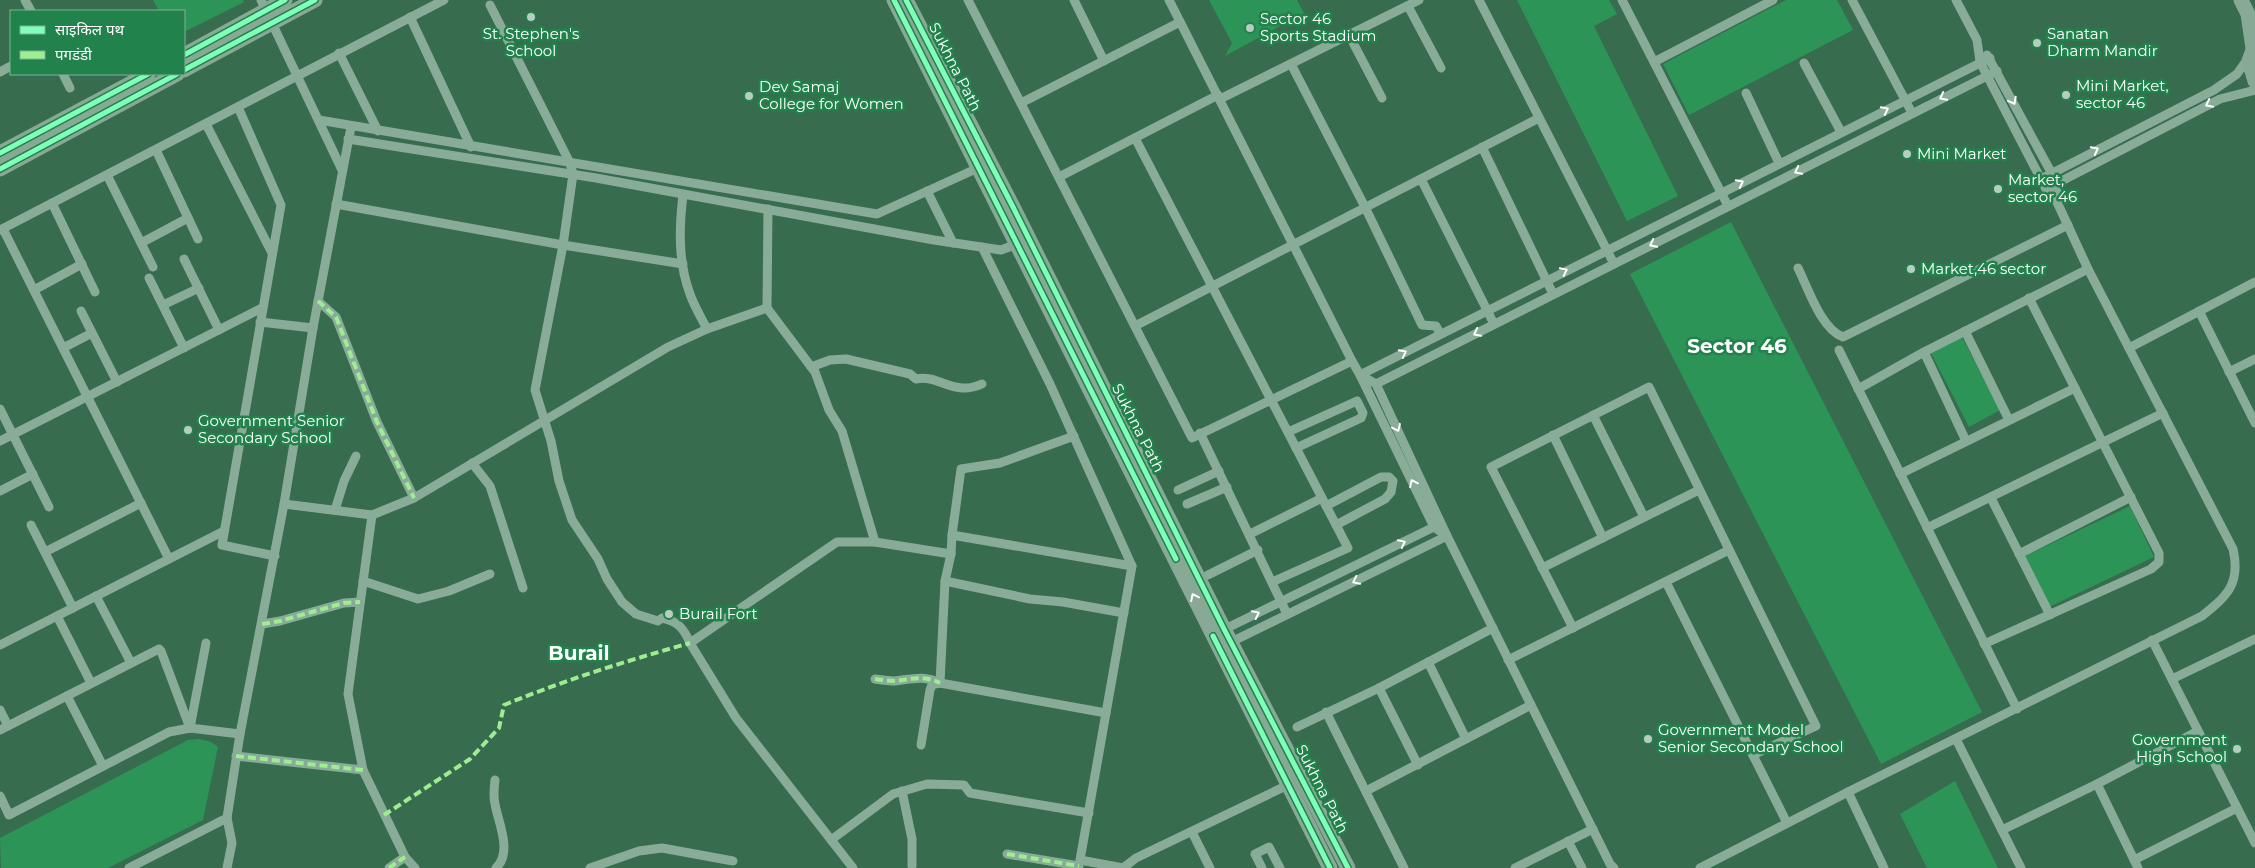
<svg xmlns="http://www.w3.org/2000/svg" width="2255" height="868" font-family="Montserrat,'Noto Sans Devanagari',sans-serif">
  <rect width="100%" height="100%" fill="#376c4e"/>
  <g fill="#2d9458">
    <path d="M 153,0 L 243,0 L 244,2 L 184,32 L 184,11 L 159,11 Z"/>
    <path d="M 1209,0 L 1297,0 L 1304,13 L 1225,56 L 1232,43 Z"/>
    <path d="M 1517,0 L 1609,0 L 1617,14 L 1594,26 L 1678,196 L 1627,221 Z"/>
    <path d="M 1786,0 L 1837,0 L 1853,30 L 1689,115 L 1663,64 Z"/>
    <path d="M 1731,222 L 1982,712 L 1881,764 L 1630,274 Z"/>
    <path d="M 1962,337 L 2000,410 L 1969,427 L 1931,353 Z"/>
    <path d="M 2130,506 L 2154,557 L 2049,607 L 2025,556 Z"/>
    <path d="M 199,739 L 211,742 L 218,747 L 203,820 L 108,868 L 1,868 L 0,838 L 188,740 Z"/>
    <path d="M 1955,781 L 1998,868 L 1927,868 L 1900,814 Z"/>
  </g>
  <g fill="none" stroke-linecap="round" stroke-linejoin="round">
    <g stroke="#89ac98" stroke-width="9">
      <path d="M 25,0 L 31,11"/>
      <path d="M 261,0 L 342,170"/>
      <path d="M 968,0 L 1192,438 L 1352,361"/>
      <path d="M 1074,0 L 1104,61"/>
      <path d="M 1169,0 L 1352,361 L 1360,375 L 1376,384 L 1447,536 L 1227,644"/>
      <path d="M 1479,0 L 1614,264"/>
      <path d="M 1622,0 L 1728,206"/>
      <path d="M 1852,0 L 1912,113"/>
      <path d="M 490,5 L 570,163 L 573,174 L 563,245 L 535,390 L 551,441 L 559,481 L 572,520 L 598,559 L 607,579 L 622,602 L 636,614 L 658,621 L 662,618 C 678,621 684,629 690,643 L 736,718 L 853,868"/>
      <path d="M 1408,6 L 1441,68"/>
      <path d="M 410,17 L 471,147"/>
      <path d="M 1349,35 L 1382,98"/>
      <path d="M 339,53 L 378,131"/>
      <path d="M 1987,55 L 2057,183 L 2057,202"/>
      <path d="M 1654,62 L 1773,0"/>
      <path d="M 1804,63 L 1841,132"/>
      <path d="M 1291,64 L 1365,207 L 1422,325 L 1436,326 L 1440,334"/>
      <path d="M 0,72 L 11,66"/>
      <path d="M 63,74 L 70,88"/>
      <path d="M 1746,93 L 1779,163"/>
      <path d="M 1220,99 L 1419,0"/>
      <path d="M 1021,103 L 1180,22"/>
      <path d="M 238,107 L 281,205 L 222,545 L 275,556"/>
      <path d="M 319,120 L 877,214 L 978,168"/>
      <path d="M 206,124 L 272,253"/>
      <path d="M 1135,138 L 1348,548 L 1272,582"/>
      <path d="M 348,139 L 596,178 L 934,240 L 1001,250 L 1017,244"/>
      <path d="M 1482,147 L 1553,294"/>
      <path d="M 156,150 L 198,239"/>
      <path d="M 107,175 L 153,267"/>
      <path d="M 1059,177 L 1218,95"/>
      <path d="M 1421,179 L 1494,324"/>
      <path d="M 2041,179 L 2214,90 L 2237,74 L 2249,57"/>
      <path d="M 2046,189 L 2220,99 L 2255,90"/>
      <path d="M 927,191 L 953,243"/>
      <path d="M 683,195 C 679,228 678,262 690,294 C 694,306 701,317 707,329"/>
      <path d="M 52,203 L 95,292"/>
      <path d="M 336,204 L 563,245 L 683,264"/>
      <path d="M 768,209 L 767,308 L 815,372 L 829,410 L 842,431 L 875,542"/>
      <path d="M 3,229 L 169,559"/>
      <path d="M 0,230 L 444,0"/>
      <path d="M 141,243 L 188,218"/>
      <path d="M 982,247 L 1050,384 L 1132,566 L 1080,860 L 1123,868"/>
      <path d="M 184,259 L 219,330"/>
      <path d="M 1798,268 C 1808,288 1821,329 1843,337 L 2068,225"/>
      <path d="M 149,278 L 184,348"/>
      <path d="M 34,290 L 82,264"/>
      <path d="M 318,301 L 336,317 L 377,422 L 414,498"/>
      <path d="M 163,305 L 199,288"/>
      <path d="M 81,311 L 117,382"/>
      <path d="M 2199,311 L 2255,423"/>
      <path d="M 260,322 L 313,328"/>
      <path d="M 1135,326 L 1539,118"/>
      <path d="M 1965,331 L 2009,420"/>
      <path d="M 63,348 L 92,333"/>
      <path d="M 2129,348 L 2255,282"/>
      <path d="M 1839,350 L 2017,709"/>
      <path d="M 1924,352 L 1966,441"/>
      <path d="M 811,367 L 830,360 L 846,359 L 910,374 L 916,379 C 939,374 953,397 982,384"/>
      <path d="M 2229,372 L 2255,359"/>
      <path d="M 1376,384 L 1997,71"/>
      <path d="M 1858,389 L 1924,352 L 2088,269"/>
      <path d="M 0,409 L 49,507"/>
      <path d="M 1593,415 L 1644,517"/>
      <path d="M 1288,432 L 1357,401 L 1363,413 L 1361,418 L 1296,448"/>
      <path d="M 1200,433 L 1287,614"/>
      <path d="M 1553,435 L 1603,538"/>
      <path d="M 0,441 L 262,308"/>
      <path d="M 472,463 L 490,486 L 523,588"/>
      <path d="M 1900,474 L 2075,388"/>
      <path d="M 1178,490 L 1219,471"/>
      <path d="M 0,491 L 33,474"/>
      <path d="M 1991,498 L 2050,615"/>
      <path d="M 284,504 L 372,515 L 414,498 L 668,347 L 707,329 L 767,308"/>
      <path d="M 1187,504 L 1227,487"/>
      <path d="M 1326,506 L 1381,477 L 1389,477 L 1393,481 L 1391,492 L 1385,499 L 1336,525"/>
      <path d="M 335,510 L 344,481 L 356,456"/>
      <path d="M 372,515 L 348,694 L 363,770 L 405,857 L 415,868"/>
      <path d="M 31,525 L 73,608"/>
      <path d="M 1927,528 L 2163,413"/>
      <path d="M 1250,534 L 1322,498"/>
      <path d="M 952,535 L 961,469 L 1000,463 L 1074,436"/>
      <path d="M 45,552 L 141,503"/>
      <path d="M 951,554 L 945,581 L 1030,599 L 1063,602 L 1124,613"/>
      <path d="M 2019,554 L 2131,497"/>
      <path d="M 1542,568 L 1699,490"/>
      <path d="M 1208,575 L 1258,550"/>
      <path d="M 363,581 L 418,599 L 449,591 L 490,574"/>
      <path d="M 945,581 L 940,683 L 1106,713"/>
      <path d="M 1666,582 L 1787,823"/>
      <path d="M 96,596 L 131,663"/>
      <path d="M 57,616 L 91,683"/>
      <path d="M 262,624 L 280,621 L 344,603 L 360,602"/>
      <path d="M 1573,628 L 1491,467 L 1649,387 L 1816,726 L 1753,755"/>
      <path d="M 1221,631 L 1434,527"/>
      <path d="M 2152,640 L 2255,843"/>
      <path d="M 690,643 L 837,542 L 875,542 L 951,554 L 952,535 L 1132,566"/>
      <path d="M 1984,644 L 2151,569 L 2159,562 L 2159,553 L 2029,298"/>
      <path d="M 0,645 L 224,531"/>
      <path d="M 1508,660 L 1729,550"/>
      <path d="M 1428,662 L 1466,739"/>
      <path d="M 875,679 C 882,680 889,681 895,681 C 912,679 924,675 940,683"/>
      <path d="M 2172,679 L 2255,639"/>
      <path d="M 1379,688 L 1418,765"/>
      <path d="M 67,696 L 103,766"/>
      <path d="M 0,710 L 8,726"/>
      <path d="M 1326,712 L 1404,868"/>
      <path d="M 1297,727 L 1379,688 L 1493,628"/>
      <path d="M 190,728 L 206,643"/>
      <path d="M 0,730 L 159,649 L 161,651 L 190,728"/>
      <path d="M 1956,739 L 2021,868"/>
      <path d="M 921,745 L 930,690 L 932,685 L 940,683"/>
      <path d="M 236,756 L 363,770"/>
      <path d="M 495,780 C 494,788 493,796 495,804 C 498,822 513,852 496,868"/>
      <path d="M 2097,784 L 2138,868"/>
      <path d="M 902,791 L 912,839 L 912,866"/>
      <path d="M 1366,791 L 1531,705"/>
      <path d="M 1848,792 L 1884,868"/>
      <path d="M 0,796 L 9,815 L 169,732 L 190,728 L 240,734"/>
      <path d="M 227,818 L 232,843 L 227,868"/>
      <path d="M 2002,830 L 2097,784 L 2198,731"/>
      <path d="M 1192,832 L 1210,868"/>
      <path d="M 831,840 L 893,794 L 927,784 L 964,785 L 970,793 L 1089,813"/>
      <path d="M 1568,841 L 1582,868"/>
      <path d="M 1007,854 L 1079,866"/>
      <path d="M 2134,860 L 2237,808"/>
      <path d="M 129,868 L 227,818 L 240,734 L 284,504 L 313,328 L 351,127"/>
      <path d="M 389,868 L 405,857"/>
      <path d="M 590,868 L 639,851 L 662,848 L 733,861"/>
      <path d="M 1123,868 L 1136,858 L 1290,784"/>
      <path d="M 1262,868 L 1255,854 L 1269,847 L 1280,868"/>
      <path d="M 1515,868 L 1593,829"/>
      <path d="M 1614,868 L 1610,864 L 1447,536 L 1434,527 L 1360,375 L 1990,58"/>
      <path d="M 1700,868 L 1848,792 L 2202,616 C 2227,596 2241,584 2233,549 L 2088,269 L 2057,202 L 2046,189 L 1980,62 L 1977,40 L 1956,0"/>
    </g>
    <g stroke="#88a996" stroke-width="15">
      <path d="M 894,0 L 1330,868"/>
      <path d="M 906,0 L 1013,207 L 1224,629 L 1348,868"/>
      <path d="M 2241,0 L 2248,14 L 2253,48"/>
      <path d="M 2255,45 L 2249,61 L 2255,81"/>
      <path d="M 184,55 L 285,0"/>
      <path d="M 184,70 L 315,0"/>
      <path d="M 0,153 L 148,74"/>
      <path d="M 0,169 L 177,74"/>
    </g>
    <g stroke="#9fed91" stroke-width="4" stroke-dasharray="8 4" stroke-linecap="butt">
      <path d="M 318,301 L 336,317 L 377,422 L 414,498"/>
      <path d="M 262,624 L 280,621 L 344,603 L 360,602"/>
      <path d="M 875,679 C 882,680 889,681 895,681 C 912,679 924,675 940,683"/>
      <path d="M 236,756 L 363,770"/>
      <path d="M 384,815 L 470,759 L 499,728 L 504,705 C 565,680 626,661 690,643"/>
      <path d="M 1007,854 L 1079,866"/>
      <path d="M 389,868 L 405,857"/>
    </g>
    <g stroke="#21824b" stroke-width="8">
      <g id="cycleway">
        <path d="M 894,0 L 1176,559"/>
        <path d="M 906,0 L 1013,207 L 1224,629 L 1348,868"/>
        <path d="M 184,55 L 285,0"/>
        <path d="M 184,70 L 315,0"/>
        <path d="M 0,153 L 148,74"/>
        <path d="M 0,169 L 177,74"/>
        <path d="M 1213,636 L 1330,868"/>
      </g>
    </g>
    <use href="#cycleway" stroke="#80ffba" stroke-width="5"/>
  </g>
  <defs><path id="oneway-chevron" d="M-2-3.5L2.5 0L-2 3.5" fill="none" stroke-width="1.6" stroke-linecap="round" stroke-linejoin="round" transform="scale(1.25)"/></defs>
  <g stroke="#fff">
    <use href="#oneway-chevron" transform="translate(1943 97) rotate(153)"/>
    <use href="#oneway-chevron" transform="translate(2013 101) rotate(62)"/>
    <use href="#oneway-chevron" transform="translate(2209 104) rotate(153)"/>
    <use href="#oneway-chevron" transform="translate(1885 110) rotate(-27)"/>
    <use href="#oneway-chevron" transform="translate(2095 150) rotate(-27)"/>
    <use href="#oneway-chevron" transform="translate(1798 171) rotate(153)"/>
    <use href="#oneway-chevron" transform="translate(1740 183) rotate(-27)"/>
    <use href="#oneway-chevron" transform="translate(1653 244) rotate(153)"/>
    <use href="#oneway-chevron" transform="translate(1564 271) rotate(-26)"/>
    <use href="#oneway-chevron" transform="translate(1477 333) rotate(153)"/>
    <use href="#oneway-chevron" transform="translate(1403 353) rotate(-27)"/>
    <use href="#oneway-chevron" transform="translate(1397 428) rotate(65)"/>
    <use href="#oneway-chevron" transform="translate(1413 483) rotate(-116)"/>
    <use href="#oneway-chevron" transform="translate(1402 543) rotate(-26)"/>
    <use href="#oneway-chevron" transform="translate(1356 581) rotate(154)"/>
    <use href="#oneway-chevron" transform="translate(1194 597) rotate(-116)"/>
    <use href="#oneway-chevron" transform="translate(1256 614) rotate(-26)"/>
  </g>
  <g fill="#b9ccc1" stroke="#21824b" stroke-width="2">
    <circle cx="531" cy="17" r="5"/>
    <circle cx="1250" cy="28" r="5"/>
    <circle cx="2037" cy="43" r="5"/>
    <circle cx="2066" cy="95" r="5"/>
    <circle cx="749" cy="96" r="5"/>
    <circle cx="1907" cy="154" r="5"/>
    <circle cx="1998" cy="189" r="5"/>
    <circle cx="1911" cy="269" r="5"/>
    <circle cx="188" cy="430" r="5"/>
    <circle cx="669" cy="614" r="5"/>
    <circle cx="1648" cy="739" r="5"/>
    <circle cx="2237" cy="749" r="5"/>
  </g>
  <g text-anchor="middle" stroke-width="5" stroke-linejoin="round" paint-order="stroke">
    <g font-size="15" fill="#fff" stroke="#21824b" text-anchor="start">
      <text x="1260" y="24">Sector 46<tspan x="1260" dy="17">Sports Stadium</tspan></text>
      <text x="531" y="39" text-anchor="middle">St. Stephen's<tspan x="531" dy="17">School</tspan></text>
      <text x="2047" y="39">Sanatan<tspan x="2047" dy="17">Dharm Mandir</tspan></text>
      <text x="2076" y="91">Mini Market,<tspan x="2076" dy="17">sector 46</tspan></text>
      <text x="759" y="92">Dev Samaj<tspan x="759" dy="17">College for Women</tspan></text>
      <text x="1917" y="159">Mini Market</text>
      <text x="2008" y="185">Market,<tspan x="2008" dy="17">sector 46</tspan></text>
      <text x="1921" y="274">Market,46 sector</text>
      <text x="198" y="426">Government Senior<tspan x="198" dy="17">Secondary School</tspan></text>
      <text x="679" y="619">Burail Fort</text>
      <text x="1658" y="735">Government Model<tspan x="1658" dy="17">Senior Secondary School</tspan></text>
      <text x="2227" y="745" text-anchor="end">Government<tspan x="2227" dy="17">High School</tspan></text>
    </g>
    <g font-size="15" fill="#fff" stroke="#21824b">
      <text transform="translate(955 67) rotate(63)" y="5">Sukhna Path</text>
      <text transform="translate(1138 428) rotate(63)" y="5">Sukhna Path</text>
      <text transform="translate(1322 789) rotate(63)" y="5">Sukhna Path</text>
    </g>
    <g font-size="20" font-weight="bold" fill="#fff" stroke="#21824b">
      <text x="1737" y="353">Sector 46</text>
      <text x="579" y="660">Burail</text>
    </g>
  </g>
  <rect x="10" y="10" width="175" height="65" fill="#21824b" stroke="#7ab493"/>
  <rect x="20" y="26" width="25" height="8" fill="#80ffba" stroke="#7ab493"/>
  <text x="55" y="35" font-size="15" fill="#ffffff">साइकिल पथ</text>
  <rect x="20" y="51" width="25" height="8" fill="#9fed91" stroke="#7ab493"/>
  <text x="55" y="60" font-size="15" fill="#ffffff">पगडंडी</text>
</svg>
